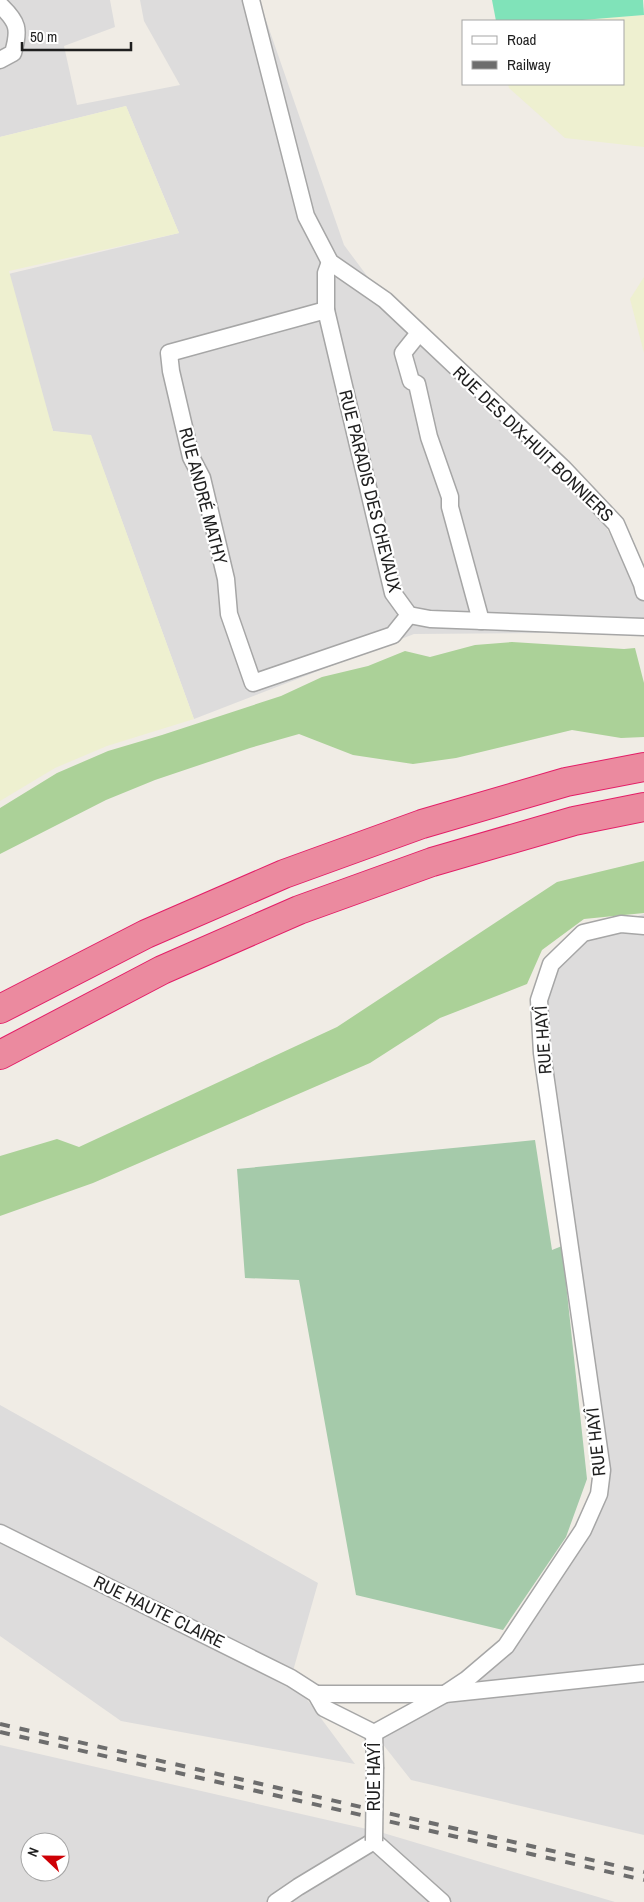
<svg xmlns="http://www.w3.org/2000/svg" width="644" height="1902" font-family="'Archivo Narrow',sans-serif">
  <rect width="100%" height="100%" fill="#f0ece5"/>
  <g fill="#dddcdc" fill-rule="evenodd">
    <path d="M 0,0 L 110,0 L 115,27 L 64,46 L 77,105 L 180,85 L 144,21 L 140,0 L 259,0 L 344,245 L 385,300 L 604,523 L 644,601 L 644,632 L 414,634 L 194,719 L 91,436 L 53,431 L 0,276 L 179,233 L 126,106 L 0,137 Z"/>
    <path d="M 644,914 L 644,1835 L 411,1780 L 374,1733 L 506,1646 L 583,1530 L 602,1470 L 539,1000 L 551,964 L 583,933 Z"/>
    <path d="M 0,1405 L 318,1583 L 291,1678 L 355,1764 L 121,1721 L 0,1636 Z"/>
    <path d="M 0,1745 L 380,1832 L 615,1902 L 0,1902 ZM 30,1842 L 60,1842 L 60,1872 L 30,1872 Z"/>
  </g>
  <g fill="#eef0d0">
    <path d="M 644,15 L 644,147 L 565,138 L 509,88 L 508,84 L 623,84 L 623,21 L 570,21 Z"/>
    <path d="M 126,106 L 179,233 L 9,271 L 53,431 L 91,435 L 194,719 L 107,746 L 55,768 L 0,801 L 0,137 Z"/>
    <path d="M 644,277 L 644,353 L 630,299 Z"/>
  </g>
  <g fill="#abd198">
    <path d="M 512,642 L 624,649 L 635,648 L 644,683 L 644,737 L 621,738 L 572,730 L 456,758 L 413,764 L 353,755 L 299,734 L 250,748 L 155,780 L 106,800 L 0,854 L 0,808 L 57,773 L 108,751 L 162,735 L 281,696 L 322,677 L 368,666 L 405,651 L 430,657 L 475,645 Z"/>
    <path d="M 644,861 L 644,913 L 584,919 L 542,950 L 527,984 L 440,1018 L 370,1063 L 93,1183 L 0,1216 L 0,1156 L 57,1139 L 79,1147 L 337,1027 L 557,882 Z"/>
  </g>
  <path fill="#a5caaa" d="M 535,1140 L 552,1250 L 562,1246 L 587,1479 L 566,1537 L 503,1630 L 356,1595 L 299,1280 L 245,1278 L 237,1169 Z"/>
  <path fill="#80e3b9" d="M 492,0 L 643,0 L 644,15 L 570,21 L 496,21 Z"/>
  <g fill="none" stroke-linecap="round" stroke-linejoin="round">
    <g stroke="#a6a6a6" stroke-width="19">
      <g id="street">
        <path d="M 251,0 L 306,216 L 330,262 L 385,300 L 564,469 L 616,524 L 642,584 L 644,592"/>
        <path d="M 0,5 C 18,22 20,29 13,53 L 0,60"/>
        <path d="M 330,262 L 326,273 L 326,310 L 393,593 L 409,615 L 430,619 L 644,627"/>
        <path d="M 326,310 L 169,353 L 171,371 L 191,457 L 202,478 L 226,579 L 229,614 L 253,683 L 393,635 L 409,615"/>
        <path d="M 419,333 L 403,353 L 411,381 L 417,384 L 429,437 L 450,497 L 450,507 L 481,621"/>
        <path d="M 0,1533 L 291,1678 L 316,1694 L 324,1708 L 374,1733"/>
        <path d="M 316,1694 L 445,1694 L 644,1673"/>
        <path d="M 374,1733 L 445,1694 L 466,1680 L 506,1646 L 583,1530 L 599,1494 L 602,1470 L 542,1053 L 539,1000 L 551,964 L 583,933 L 621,924 L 644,926"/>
        <path d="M 374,1733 L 375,1767"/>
        <path d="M 276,1902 L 298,1887 L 374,1841 L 442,1902"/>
      </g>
    </g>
    <g stroke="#e31e67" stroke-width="30">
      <g id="highway">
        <path d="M 0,1009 L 146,934 L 284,874 L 422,824 L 566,782 L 644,767"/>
        <path d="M 0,1055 L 162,970 L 299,910 L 432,862 L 574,821 L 644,807"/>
      </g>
    </g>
    <use href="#street" stroke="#fff" stroke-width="16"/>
    <use href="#highway" stroke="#eb8a9f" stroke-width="28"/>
    <g stroke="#6d6d6d" stroke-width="4" stroke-dasharray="10 10" stroke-linecap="butt">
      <path d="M 0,1724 L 644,1872"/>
      <path d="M 0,1732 L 644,1880"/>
    </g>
    <g stroke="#a6a6a6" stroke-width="19" stroke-linecap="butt">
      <path id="street-bridge" d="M 374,1841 L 375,1767"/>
    </g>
    <use href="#street-bridge" stroke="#fff" stroke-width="16"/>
  </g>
  <g text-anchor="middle" stroke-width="4.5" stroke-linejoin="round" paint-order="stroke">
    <g font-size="18" fill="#1f1f1f" stroke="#fff">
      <text transform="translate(533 444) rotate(44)" y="6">RUE DES DIX-HUIT BONNIERS</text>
      <text transform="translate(370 491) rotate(76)" y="6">RUE PARADIS DES CHEVAUX</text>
      <text transform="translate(203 496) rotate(75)" y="6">RUE ANDRÉ MATHY</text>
      <text transform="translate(543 1040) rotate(-94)" y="6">RUE HAYÎ</text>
      <text transform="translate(596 1442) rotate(-96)" y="6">RUE HAYÎ</text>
      <text transform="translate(159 1612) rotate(26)" y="6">RUE HAUTE CLAIRE</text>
      <text transform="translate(374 1777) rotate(-90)" y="6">RUE HAYÎ</text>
    </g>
  </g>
  <rect x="462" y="20" width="162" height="65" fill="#ffffff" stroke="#a5a5a5"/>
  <rect x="472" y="36" width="25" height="8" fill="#ffffff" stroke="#a5a5a5"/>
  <text x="507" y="45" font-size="15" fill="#1f1f1f">Road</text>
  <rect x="472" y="61" width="25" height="8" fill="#6d6d6d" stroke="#a5a5a5"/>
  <text x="507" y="70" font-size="15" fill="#1f1f1f">Railway</text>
  <g transform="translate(45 1857) rotate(292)"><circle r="24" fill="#ffffff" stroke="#a5a5a5"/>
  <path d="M0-4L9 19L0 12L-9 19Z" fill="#ce0006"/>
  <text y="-8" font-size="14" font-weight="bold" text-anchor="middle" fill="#1f1f1f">N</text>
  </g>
  <path d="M22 42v8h109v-8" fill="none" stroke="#1f1f1f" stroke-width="2.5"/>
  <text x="30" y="42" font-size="15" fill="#1f1f1f" stroke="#ffffff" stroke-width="4" paint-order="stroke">50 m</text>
</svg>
